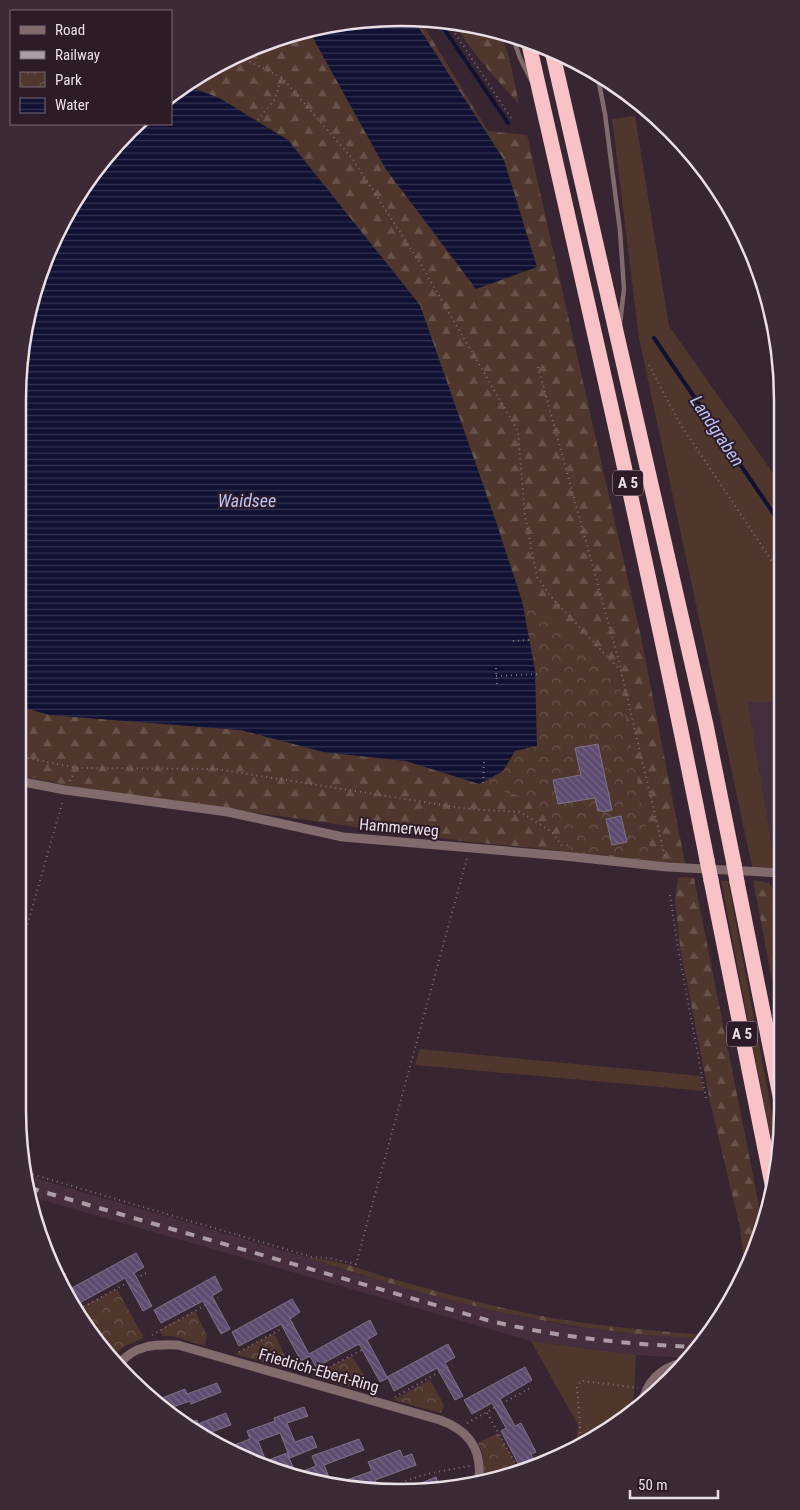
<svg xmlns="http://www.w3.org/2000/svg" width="800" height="1510" font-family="'Roboto Condensed',sans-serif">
  <defs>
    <pattern id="forest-firs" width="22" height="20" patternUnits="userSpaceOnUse" patternTransform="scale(1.25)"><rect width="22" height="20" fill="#4f372d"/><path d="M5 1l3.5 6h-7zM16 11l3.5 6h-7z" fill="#68544b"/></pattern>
    <pattern id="park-crowns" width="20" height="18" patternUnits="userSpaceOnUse" patternTransform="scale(1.25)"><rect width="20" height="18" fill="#4f372d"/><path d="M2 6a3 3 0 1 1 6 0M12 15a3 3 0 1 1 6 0" fill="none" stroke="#68544b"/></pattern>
    <pattern id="water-rules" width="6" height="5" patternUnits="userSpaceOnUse" patternTransform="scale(1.25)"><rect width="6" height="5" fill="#111233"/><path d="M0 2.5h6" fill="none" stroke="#343451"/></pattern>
    <pattern id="building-back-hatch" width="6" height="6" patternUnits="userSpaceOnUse" patternTransform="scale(1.25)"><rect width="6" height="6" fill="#5f4b6f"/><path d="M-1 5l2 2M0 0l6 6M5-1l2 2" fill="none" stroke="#766484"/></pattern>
  </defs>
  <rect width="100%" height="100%" fill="#372531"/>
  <g fill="#452e3d">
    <path d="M 748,702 L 780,702 L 781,863 L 775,863 Z"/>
    <path d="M 28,1176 L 309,1258 L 357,1274 L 518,1316 L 565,1325 L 616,1332 L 701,1338 L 685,1358 L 636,1355 L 531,1341 L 32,1197 Z"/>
  </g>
  <g fill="#4f372d">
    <path d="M 635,116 L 669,326 L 780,483 L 780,702 L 748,702 L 775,863 L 781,863 L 781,872 L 753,871 L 639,338 L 612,119 Z"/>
    <path d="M 721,881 L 728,881 L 779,1149 L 776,1167 Z"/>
    <path d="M 420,1049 L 701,1076 L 704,1091 L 415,1065 Z"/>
    <path d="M 531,1341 L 636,1355 L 633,1410 L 576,1445 L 578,1425 Z"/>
  </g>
  <g fill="url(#forest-firs)">
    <path d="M 375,18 L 420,20 L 488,131 L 527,135 L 641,637 L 685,863 L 648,864 L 555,850 L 471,842 L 356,827 L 75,787 L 18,775 L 18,706 L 50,715 L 241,730 L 324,752 L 406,761 L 525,797 L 560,829 L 571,850 L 651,859 L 531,596 L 522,601 L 493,513 L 221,99 L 186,85 L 231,57 L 301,31 Z"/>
    <path d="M 453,22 L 500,33 L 509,57 L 519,104 C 495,78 472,52 453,22 Z"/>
    <path d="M 682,877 L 694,878 L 763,1226 L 745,1268 L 740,1228 L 710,1101 L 680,947 L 675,900 L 678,879 Z"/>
    <path d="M 753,880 L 769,883 L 781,899 L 781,1027 Z"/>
    <path d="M 309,1258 C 336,1259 360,1269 386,1277 C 425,1288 464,1299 504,1308 C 570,1324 636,1329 704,1335 L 701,1338 C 567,1334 435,1300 309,1258 Z"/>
  </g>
  <g fill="url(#park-crowns)">
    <path d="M 531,596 L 619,681 L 652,860 L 571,850 L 560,829 L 525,798 L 479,784 L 503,771 L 515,751 L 535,670 L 522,601 Z"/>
    <path d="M 117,1289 L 144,1338 L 125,1346 L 111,1357 L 82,1307 Z"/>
    <path d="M 195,1311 L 207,1335 L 205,1346 L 172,1336 L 163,1336 L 159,1330 Z"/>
    <path d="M 274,1333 L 285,1356 L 282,1368 L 235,1354 Z"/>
    <path d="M 351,1356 L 365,1376 L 361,1390 L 312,1376 Z"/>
    <path d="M 430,1380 L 444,1405 L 441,1413 L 393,1400 Z"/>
    <path d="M 498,1433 L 519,1470 L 485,1478 L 483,1455 L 478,1443 Z"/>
  </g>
  <g fill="url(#water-rules)">
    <path d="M 375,18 L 414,20 L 504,160 L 537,267 L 476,289 L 385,168 L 308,29 Z"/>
    <path d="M 186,85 L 221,99 L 288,140 L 420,305 L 493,513 L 522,601 L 535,670 L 537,746 L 515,751 L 503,771 L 479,784 L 406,761 L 324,752 L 241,730 L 50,715 L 18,706 L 18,375 L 31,301 L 69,209 L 112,148 L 138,124 L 171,124 L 171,94 Z"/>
  </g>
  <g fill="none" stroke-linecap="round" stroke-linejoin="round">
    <g stroke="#111233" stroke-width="4">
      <path d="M 438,20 L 508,123"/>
      <path d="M 654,338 L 780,523"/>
    </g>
  </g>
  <g fill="url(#building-back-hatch)" stroke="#7c7286">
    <path d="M 598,744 L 612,810 L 603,812 L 603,811 L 598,811 L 595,798 L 558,804 L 553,780 L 581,775 L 575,748 Z"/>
    <path d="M 621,816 L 627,842 L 612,845 L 606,819 Z"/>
    <path d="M 136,1253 L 144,1267 L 134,1273 L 152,1306 L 143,1311 L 125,1278 L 76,1305 L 68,1290 Z"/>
    <path d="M 215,1276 L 222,1290 L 212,1296 L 230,1329 L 221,1334 L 203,1301 L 161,1323 L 154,1310 Z"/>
    <path d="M 292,1299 L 300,1312 L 290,1319 L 309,1354 L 370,1320 L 377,1334 L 367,1340 L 387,1377 L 448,1344 L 455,1357 L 445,1363 L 463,1396 L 455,1400 L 437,1368 L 394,1391 L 388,1378 L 380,1382 L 359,1344 L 316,1367 L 310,1356 L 301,1361 L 281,1324 L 239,1346 L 232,1332 Z"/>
    <path d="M 525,1367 L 532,1380 L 500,1399 L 515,1426 L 521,1423 L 536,1452 L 531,1454 L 537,1466 L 521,1469 L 501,1431 L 506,1428 L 492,1403 L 472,1414 L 464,1400 Z"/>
    <path d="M 217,1383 L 221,1392 L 191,1404 L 190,1401 L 167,1409 L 157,1400 L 185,1389 L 187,1394 Z"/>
    <path d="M 304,1407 L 308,1416 L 287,1423 L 295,1442 L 312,1436 L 317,1447 L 290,1458 L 280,1433 L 258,1441 L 266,1461 L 287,1453 L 296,1474 L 316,1466 L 312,1456 L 359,1439 L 364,1450 L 324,1465 L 331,1482 L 301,1480 L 229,1447 L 250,1439 L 247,1431 L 275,1421 L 274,1418 Z"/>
    <path d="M 226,1413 L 231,1425 L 203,1435 L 188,1428 L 190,1427 L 190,1423 L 197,1420 L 198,1424 Z"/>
    <path d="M 400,1450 L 403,1457 L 412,1454 L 416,1465 L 375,1480 L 376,1482 L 366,1486 L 338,1483 L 372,1471 L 368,1462 Z"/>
    <path d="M 436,1477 L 440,1488 L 425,1492 L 404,1490 Z"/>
  </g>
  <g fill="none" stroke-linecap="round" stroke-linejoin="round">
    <g stroke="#81717b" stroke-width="2" stroke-dasharray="1 4" stroke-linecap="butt">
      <path d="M 447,21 L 513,121"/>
      <path d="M 236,55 L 281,77 L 352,158 L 420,263 L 518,431 L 525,516 L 537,577 L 553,599 L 621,671 L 665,857"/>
      <path d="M 258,120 L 275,99 L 281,77"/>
      <path d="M 649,365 L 679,422 L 780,573"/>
      <path d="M 538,367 L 621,669"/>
      <path d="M 513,641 L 529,640"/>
      <path d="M 496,668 L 497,685"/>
      <path d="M 496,676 L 537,674"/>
      <path d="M 18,756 L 76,768 L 216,769 L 468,809 L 520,812 L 552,832 L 562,846"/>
      <path d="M 70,781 L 76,768"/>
      <path d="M 483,783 L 484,762"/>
      <path d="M 670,895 L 678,948 L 706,1098"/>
      <path d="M 18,958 L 63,800"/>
      <path d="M 28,1173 L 312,1257 L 328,1258 L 356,1264 L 467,858"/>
      <path d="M 61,1277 L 66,1274"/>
      <path d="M 79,1309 L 146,1273"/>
      <path d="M 152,1335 L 218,1298"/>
      <path d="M 239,1352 L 296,1321"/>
      <path d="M 316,1374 L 373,1344"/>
      <path d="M 395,1397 L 452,1365"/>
      <path d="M 487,1413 L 519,1470"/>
      <path d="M 467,1423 L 530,1388"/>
      <path d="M 580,1443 L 580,1423 L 577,1388 L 580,1382 L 583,1381 L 638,1388"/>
      <path d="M 335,1482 L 335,1483"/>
      <path d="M 392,1488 C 416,1474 442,1471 470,1466"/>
    </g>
    <g stroke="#816b6d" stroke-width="4.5">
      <path d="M 512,35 L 520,58 L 531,80"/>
      <path d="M 597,73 L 605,114 L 620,231 L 624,289 L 620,324"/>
    </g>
    <g stroke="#816b6d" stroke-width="9">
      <path d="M 18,781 L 65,790 L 228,812 L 343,837 L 564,856 L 667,867 L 781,873"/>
      <path d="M 119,1364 C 135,1345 155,1344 178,1345 L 440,1420 C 468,1430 482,1448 479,1479"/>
      <path d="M 643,1403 C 646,1382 661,1368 681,1363"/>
    </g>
    <g stroke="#f8c2c7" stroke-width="15">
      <path d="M 528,40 C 590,313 653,586 707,860"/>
      <path d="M 552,51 L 706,725 L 734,864"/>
      <path d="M 711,880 L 773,1189"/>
      <path d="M 737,882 L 782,1106"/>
    </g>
    <path stroke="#ab9da6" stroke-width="4" stroke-dasharray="9 9" stroke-linecap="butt" d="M 30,1188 L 487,1320 C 555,1337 624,1344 694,1347"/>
    <g stroke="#f8c2c7" stroke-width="15">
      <path d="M 707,860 L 711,880"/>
      <path d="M 734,864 L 737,882"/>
    </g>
  </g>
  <g text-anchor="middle" stroke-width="4" stroke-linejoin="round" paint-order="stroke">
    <g fill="#2d1b27" stroke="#b2a4ad" stroke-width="1">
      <rect x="613" y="470.5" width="30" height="25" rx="4"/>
      <rect x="727" y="1021.5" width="30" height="25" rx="4"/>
    </g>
    <g font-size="15" font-weight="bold" fill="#ebdfe7">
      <text x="628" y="488">A 5</text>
      <text x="742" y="1039">A 5</text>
    </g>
    <g font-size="16" fill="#ebdfe7" stroke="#2d1b27">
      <text transform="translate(399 827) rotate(5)" y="6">Hammerweg</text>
      <text transform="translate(319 1370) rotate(16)" y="6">Friedrich-Ebert-Ring</text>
    </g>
    <g font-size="18" font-style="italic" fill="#b9c1f6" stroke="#2d1b27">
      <text transform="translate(717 431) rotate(56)" y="6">Landgraben</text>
      <text x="247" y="507">Waidsee</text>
    </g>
  </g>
  <path d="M0 0H800V1510H0ZM400 26H400A374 374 0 0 1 774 400V1110A374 374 0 0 1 400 1484H400A374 374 0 0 1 26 1110V400A374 374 0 0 1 400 26Z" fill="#3c2b36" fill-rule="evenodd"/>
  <path fill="none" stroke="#ebdfe7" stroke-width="2.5" d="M400 26H400A374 374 0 0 1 774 400V1110A374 374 0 0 1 400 1484H400A374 374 0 0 1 26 1110V400A374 374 0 0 1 400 26Z"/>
  <rect x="10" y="10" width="162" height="115" fill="#2d1b27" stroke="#796974"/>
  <rect x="20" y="26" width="25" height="8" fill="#816b6d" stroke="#796974"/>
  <text x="55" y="35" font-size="15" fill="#ebdfe7">Road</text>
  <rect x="20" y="51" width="25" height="8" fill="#ab9da6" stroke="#796974"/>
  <text x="55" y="60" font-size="15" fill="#ebdfe7">Railway</text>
  <rect x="20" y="72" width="25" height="15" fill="url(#park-crowns)" stroke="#796974"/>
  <text x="55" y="85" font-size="15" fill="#ebdfe7">Park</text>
  <rect x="20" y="98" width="25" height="15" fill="url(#water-rules)" stroke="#796974"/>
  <text x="55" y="110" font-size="15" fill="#ebdfe7">Water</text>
  <path d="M630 1490v8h88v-8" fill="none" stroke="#ebdfe7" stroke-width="2.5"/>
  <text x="638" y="1490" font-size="15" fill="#ebdfe7" stroke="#2d1b27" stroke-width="4" paint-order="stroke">50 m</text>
</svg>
